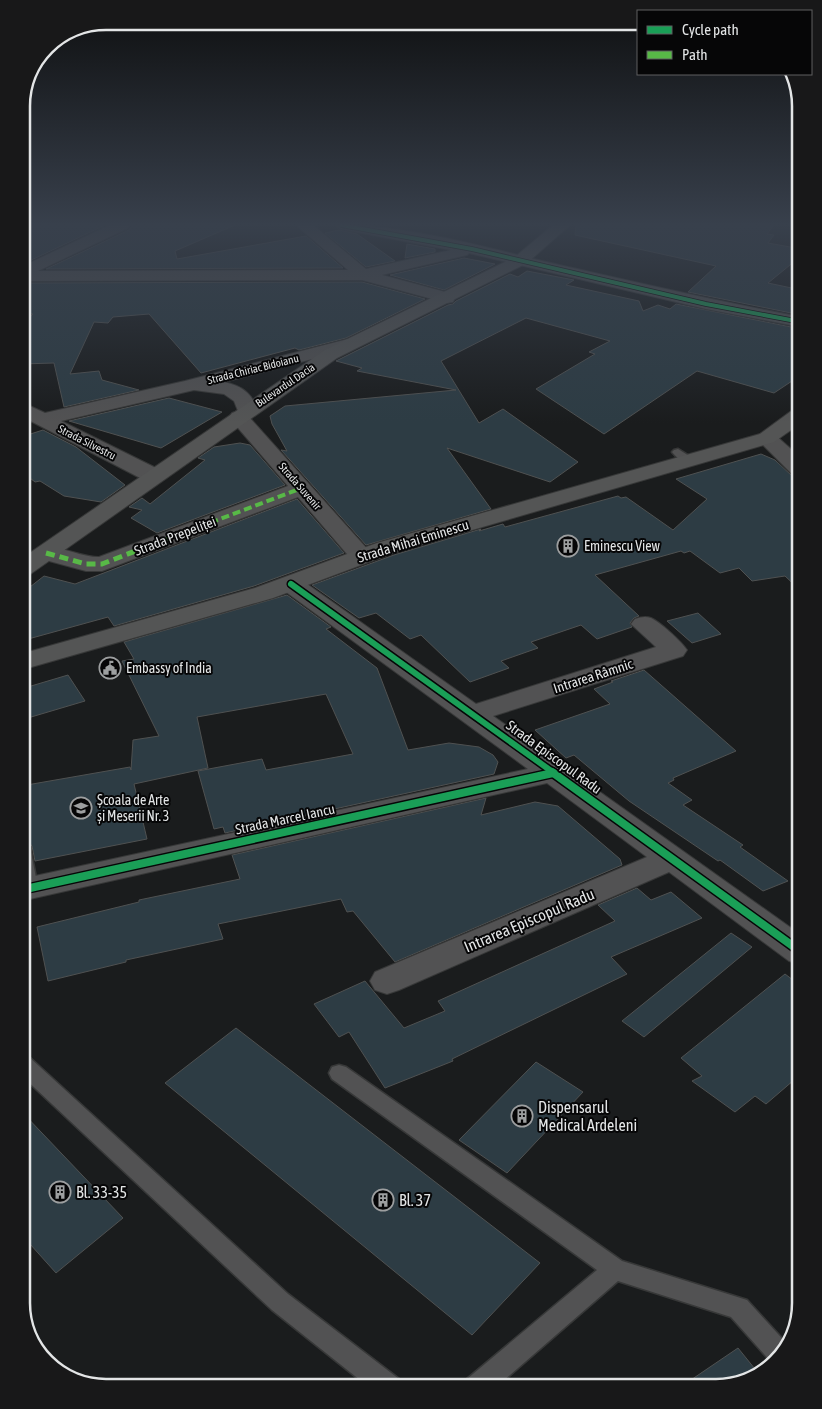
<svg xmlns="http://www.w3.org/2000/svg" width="822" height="1409" font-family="'Asap Condensed',sans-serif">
  <rect width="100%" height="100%" fill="#1a1c1d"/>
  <g fill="#2d3c44" stroke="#4f5151">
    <path d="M 21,225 L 105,225 L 21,265 Z"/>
    <path d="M 132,225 L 235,225 L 175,251 L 177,259 L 306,236 L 343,268 L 46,269 L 129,230 Z"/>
    <path d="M 576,225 L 774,225 L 767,234 L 774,235 L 768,243 L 801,249 L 801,256 L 768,283 L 801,290 L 801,315 L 688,292 L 716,266 L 575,235 Z"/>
    <path d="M 339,230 L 357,234 L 395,261 L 366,267 L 325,233 Z"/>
    <path d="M 407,244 L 435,249 L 435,252 L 405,258 Z"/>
    <path d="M 464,258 L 495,264 L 444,290 L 390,275 Z"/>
    <path d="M 527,271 L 574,280 L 566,285 L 639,301 L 643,311 L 658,305 L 670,309 L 676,304 L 801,329 L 801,375 L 774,393 L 697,371 L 604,434 L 536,389 L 595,354 L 589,352 L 610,341 L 526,318 L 441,361 L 479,423 L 503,409 L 578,462 L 550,482 L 447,448 L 491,509 L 366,545 L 281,450 L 287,451 L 272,424 L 270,416 L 285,406 L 456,390 L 357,371 L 362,368 L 336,361 L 448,305 L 453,304 L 456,301 L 510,274 L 518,277 Z"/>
    <path d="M 362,282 L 425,299 L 346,338 L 299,350 L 295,348 L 201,373 L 149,314 L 113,317 L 108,323 L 94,322 L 70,374 L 99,371 L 102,380 L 139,390 L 64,407 L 54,363 L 21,364 L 21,327 L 33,314 L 21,314 L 21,283 Z"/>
    <path d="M 169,398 L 222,412 L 161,448 L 69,421 Z"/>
    <path d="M 43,430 L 76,447 L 125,485 L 101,502 L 64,496 L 40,481 L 35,482 L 21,471 L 21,437 Z"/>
    <path d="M 240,443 L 250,445 L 285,485 L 157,533 L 131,518 L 142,510 L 129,507 L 142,498 L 150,504 L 205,460 L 198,458 L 214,447 Z"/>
    <path d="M 761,454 L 775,460 L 792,476 L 801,478 L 801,591 L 785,576 L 752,581 L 739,568 L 720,573 L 690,551 L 684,553 L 681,551 L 595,575 L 639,616 L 634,618 L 630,623 L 632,627 L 597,639 L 581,625 L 531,642 L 538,648 L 501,661 L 509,668 L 470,682 L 421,635 L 410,639 L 376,613 L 359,618 L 312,585 L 394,555 L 481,529 L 479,531 L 503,524 L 505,527 L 618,496 L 621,498 L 626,497 L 673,530 L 707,499 L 676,479 Z"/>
    <path d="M 297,499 L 344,553 L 254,586 L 114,626 L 108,617 L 21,641 L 21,594 L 44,576 L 75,584 Z"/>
    <path d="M 287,595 L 331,627 L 326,629 L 377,668 L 408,750 L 449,743 L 479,747 L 493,755 L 498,762 L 494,774 L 225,833 L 223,827 L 214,829 L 198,771 L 262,759 L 266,770 L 353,754 L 326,694 L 197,717 L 208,768 L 134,784 L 147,839 L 35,861 L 32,846 L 28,841 L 22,839 L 21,786 L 130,767 L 131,770 L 133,740 L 159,736 L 122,661 L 134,659 L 124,642 Z"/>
    <path d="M 698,613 L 721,634 L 692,643 L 667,621 Z"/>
    <path d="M 644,670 L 736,751 L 673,778 L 674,780 L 668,783 L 692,800 L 683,805 L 743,845 L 740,847 L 788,881 L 763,891 L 720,860 L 718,861 L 629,801 L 574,755 L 566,758 L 535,730 L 610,704 L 594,689 L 613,682 L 611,681 Z"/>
    <path d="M 68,675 L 85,701 L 21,720 L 21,689 Z"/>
    <path d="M 486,798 L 481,815 L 535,802 L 558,806 L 620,859 L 622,865 L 395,962 L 353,911 L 347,912 L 341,899 L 218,924 L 223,939 L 126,960 L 126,962 L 48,981 L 37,927 L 139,902 L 139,900 L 240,879 L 232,855 Z"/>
    <path d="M 637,888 L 651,900 L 671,892 L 702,918 L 611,957 L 627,974 L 452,1059 L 453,1061 L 385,1088 L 349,1032 L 339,1037 L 314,1004 L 365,981 L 404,1028 L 445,1011 L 438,1001 L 615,921 L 598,905 Z"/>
    <path d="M 731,933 L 752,947 L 644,1037 L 622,1021 Z"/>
    <path d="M 785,974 L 801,986 L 801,1074 L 766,1104 L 755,1096 L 735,1112 L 692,1081 L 702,1076 L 681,1058 Z"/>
    <path d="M 236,1028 L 540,1263 L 472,1335 L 165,1083 Z"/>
    <path d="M 536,1062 L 583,1092 L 507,1173 L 459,1140 Z"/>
    <path d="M 21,1111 L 123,1218 L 56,1273 L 21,1234 Z"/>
    <path d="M 738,1348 L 759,1374 L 753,1379 L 716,1388 L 679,1388 Z"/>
  </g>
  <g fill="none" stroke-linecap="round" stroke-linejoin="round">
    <g stroke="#373838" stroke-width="3">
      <g id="lane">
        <path d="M 678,449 L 694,459 L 696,461 L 694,463 C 686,466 677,458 672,452 L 674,450 Z"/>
        <path d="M 21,841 L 27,843 L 30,847 L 38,888 L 35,892 L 29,894 L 21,890 Z"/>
        <path d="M 21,1054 L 28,1056 L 288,1294 L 399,1379 L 402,1388 L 370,1388 L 272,1310 L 21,1075 Z"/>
        <path d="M 339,1065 L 346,1067 L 622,1261 L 747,1300 L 788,1345 L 787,1350 L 772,1363 L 731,1317 L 618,1281 L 495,1388 L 464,1388 L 467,1379 L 597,1270 L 332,1079 L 329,1073 L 332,1067 Z"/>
      </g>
    </g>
    <g stroke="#373838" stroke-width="2">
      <g id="street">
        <path d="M 110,225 L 130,225 L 128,228 L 38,271 L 348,270 L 296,225 L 313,225 L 366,269 L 451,250 L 341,229 L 334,225 C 405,225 477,245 546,262 C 631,281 715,301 801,317 L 801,327 L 706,309 L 469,253 L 467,255 L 382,275 L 453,294 L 455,298 L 453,302 L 447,303 L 362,280 L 21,281 L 21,267 Z"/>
        <path d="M 348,339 L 354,340 L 357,344 L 354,348 L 224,382 C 242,386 252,393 258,411 L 255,415 L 249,417 L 369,551 L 373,556 L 369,561 L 361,563 L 353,561 L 298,497 L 102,571 L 86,571 L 38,558 L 34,553 L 38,548 C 57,543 79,557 99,557 L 288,486 L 232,421 L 229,417 L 232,413 L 238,411 L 234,401 L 224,394 L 194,390 L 61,421 L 162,471 L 165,476 L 162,481 L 154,482 L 146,481 L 21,416 L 21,402 L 45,413 L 185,381 Z"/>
        <path d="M 767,432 L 774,434 L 801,458 L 801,476 L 793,475 L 760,442 L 757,438 L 760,434 Z"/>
        <path d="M 291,577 L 300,579 L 476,704 L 656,647 L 631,624 L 635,619 C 641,617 645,616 651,618 C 660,622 681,641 687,650 L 683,656 L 493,716 L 801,935 L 801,964 L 789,961 L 669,872 L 399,990 L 387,994 L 375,990 L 370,981 L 375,972 L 647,857 L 547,783 L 21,901 L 21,879 L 528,769 L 282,589 L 279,584 L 282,579 Z"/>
      </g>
    </g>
    <g stroke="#373838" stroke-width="2">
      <g id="secondary">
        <path d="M 553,225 L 570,225 L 527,263 L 337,358 L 29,575 L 21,577 L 21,559 L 325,350 L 515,257 Z"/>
        <path d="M 801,407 L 801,423 L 774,442 L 393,553 L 273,598 L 21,670 L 21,654 L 255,588 L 377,543 L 760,434 L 794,409 Z"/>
      </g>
    </g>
    <use href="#lane" fill="#525253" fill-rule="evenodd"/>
    <use href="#street" fill="#525253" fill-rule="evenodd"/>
    <use href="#secondary" fill="#545555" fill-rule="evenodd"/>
    <path stroke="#58b947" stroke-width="4" stroke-dasharray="8 4" stroke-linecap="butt" d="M 143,548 L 302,488"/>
    <path stroke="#58b947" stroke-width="5" stroke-dasharray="9 5" stroke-linecap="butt" d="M 46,553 L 86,564 L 102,564 L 146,547"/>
    <g stroke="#060607" stroke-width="5.5">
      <path id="cycleway-far2" d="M 341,225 L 472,249 L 706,304 L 801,322"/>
    </g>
    <g stroke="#060607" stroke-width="9">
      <g id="cycleway-far1">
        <path d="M 291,584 L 554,773"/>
        <path d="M 551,773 L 553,773"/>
      </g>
    </g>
    <g stroke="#060607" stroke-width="11">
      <g id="cycleway">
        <path d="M 552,772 L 801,952"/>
        <path d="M 21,890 L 553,773"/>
      </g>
    </g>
    <use href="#cycleway-far2" stroke="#1a9f57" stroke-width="4"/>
    <use href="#cycleway-far1" stroke="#1a9f57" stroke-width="6"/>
    <use href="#cycleway" stroke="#1a9f57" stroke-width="8"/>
  </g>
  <linearGradient id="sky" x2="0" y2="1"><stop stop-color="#0e0f10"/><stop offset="0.53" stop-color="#38404c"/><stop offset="1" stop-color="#38404c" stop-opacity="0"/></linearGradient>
  <rect width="822" height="423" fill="url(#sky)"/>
  <defs>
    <g id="building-ring" transform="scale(1.125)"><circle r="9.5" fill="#060607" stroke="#9d9fa0" stroke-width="1.5"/><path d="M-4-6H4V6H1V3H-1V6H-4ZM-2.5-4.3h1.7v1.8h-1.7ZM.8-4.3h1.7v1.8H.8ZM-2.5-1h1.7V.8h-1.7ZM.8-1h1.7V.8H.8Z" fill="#9d9fa0"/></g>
    <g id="civic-ring" transform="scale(1.125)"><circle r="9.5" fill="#060607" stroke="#9d9fa0" stroke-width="1.5"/><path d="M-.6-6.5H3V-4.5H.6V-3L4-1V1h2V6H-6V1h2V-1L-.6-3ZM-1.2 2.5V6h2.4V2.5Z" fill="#9d9fa0"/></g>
    <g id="school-ring" transform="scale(1.125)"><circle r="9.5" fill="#060607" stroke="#9d9fa0" stroke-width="1.5"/><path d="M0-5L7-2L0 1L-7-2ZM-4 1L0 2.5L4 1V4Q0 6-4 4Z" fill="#9d9fa0"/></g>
  </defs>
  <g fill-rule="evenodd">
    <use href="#building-ring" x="568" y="546"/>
    <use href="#civic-ring" x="110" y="668"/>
    <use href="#school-ring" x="81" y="808"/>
    <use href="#building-ring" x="522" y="1116"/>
    <use href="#building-ring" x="60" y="1192"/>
    <use href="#building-ring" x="383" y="1200"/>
  </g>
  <g text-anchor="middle" stroke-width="4" stroke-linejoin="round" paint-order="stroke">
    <g font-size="11" fill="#e3e5e6" stroke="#060607">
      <text transform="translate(253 369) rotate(-14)" y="4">Strada Chiriac Bidoianu</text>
      <text transform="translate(285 385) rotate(-34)" y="4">Bulevardul Dacia</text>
      <text transform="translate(87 442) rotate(27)" y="4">Strada Silvestru</text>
      <text transform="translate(300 486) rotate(49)" y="4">Strada Suvenir</text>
    </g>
    <g font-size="14" fill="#e3e5e6" stroke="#060607">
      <text transform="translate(175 536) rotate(-21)" y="5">Strada Prepeliței</text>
      <text transform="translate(413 541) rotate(-17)" y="5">Strada Mihai Eminescu</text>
      <text transform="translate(593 676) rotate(-18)" y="5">Intrarea Râmnic</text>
      <text transform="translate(554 757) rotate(36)" y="5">Strada Episcopul Radu</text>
      <text transform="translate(285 819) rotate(-12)" y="5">Strada Marcel Iancu</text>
    </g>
    <g font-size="14" fill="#e3e5e6" stroke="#060607" text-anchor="start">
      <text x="584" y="551">Eminescu View</text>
      <text x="126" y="673">Embassy of India</text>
      <text x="97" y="805">Școala de Arte<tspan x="97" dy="16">și Meserii Nr. 3</tspan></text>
    </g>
    <g font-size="16" fill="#e3e5e6" stroke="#060607">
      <text transform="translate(529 920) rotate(-23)" y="6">Intrarea Episcopul Radu</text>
    </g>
    <g font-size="16" fill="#e3e5e6" stroke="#060607" text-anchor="start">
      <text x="538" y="1113">Dispensarul<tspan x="538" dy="18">Medical Ardeleni</tspan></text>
      <text x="76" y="1198">Bl. 33-35</text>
      <text x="399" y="1206">Bl. 37</text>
    </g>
  </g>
  <path d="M0 0H822V1409H0ZM106 30H716A76 76 0 0 1 792 106V1303A76 76 0 0 1 716 1379H106A76 76 0 0 1 30 1303V106A76 76 0 0 1 106 30Z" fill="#181819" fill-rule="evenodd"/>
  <path fill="none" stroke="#e3e5e6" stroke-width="2.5" d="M106 30H716A76 76 0 0 1 792 106V1303A76 76 0 0 1 716 1379H106A76 76 0 0 1 30 1303V106A76 76 0 0 1 106 30Z"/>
  <rect x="637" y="10" width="175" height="65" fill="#060607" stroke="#5e5f60"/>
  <rect x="647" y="26" width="25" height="8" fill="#1a9f57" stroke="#5e5f60"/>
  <text x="682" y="35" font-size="15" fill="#e3e5e6">Cycle path</text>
  <rect x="647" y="51" width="25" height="8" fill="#58b947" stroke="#5e5f60"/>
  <text x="682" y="60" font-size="15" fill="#e3e5e6">Path</text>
</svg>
